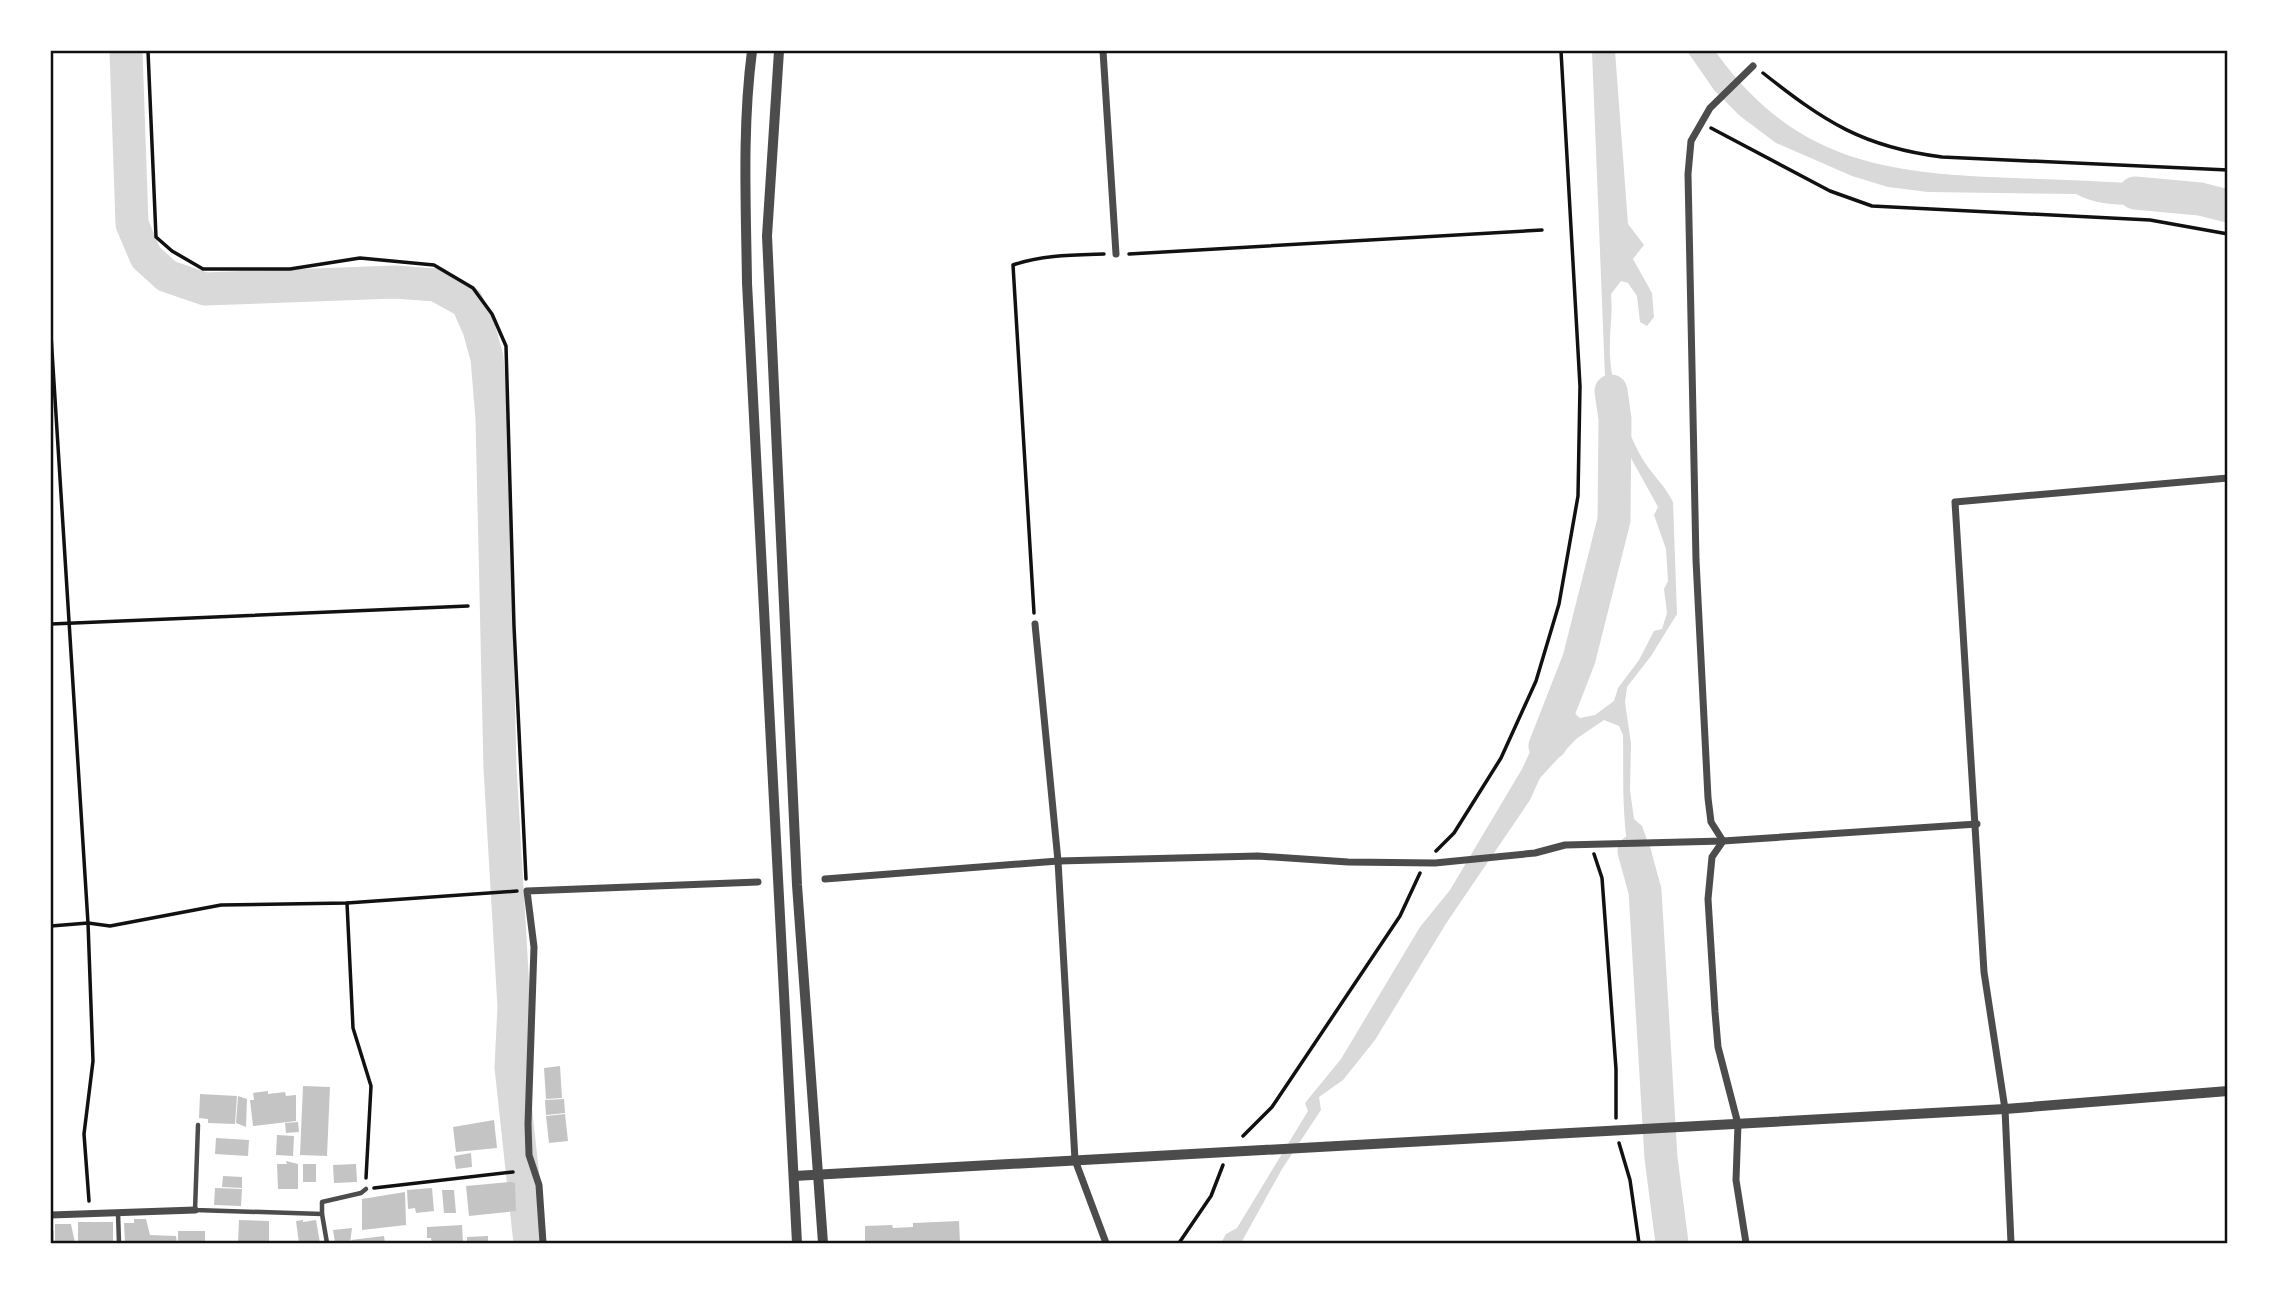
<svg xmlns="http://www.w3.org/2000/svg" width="2279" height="1294" font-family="Quicksand,sans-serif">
  <rect width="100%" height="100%" fill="#fff"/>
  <g fill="#d9d9d9">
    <path d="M 1592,51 L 1615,51 L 1628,224 L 1644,245 L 1633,259 L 1652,293 L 1654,317 L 1647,326 L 1640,322 L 1637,296 L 1628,283 L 1621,281 L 1611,294 C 1613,314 1609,333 1610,354 C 1611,387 1625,428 1642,458 C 1651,474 1665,485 1673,502 L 1677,614 L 1651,656 L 1627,687 L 1625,702 L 1631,744 L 1630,790 L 1634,819 L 1642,826 L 1651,851 L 1646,882 L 1650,898 C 1618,874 1624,774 1623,735 L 1619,726 L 1604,720 L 1576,739 L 1540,778 L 1530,800 L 1447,922 L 1375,1040 L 1343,1080 L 1319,1097 L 1321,1110 L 1282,1169 L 1241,1243 L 1221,1243 L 1226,1234 L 1237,1228 L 1308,1111 L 1305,1103 L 1341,1059 L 1420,927 L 1450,890 L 1522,769 L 1550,709 L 1573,712 L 1580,718 L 1595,715 L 1614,701 L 1618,688 L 1639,660 L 1654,631 L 1662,629 L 1667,613 L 1664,589 L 1668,581 L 1666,549 L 1654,515 L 1658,507 L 1621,440 L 1607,427 Z"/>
    <path d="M 1687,51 L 1715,51 C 1802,173 1904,174 2041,179 C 2100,181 2159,185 2217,187 C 2175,199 2117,216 2076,194 L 1928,192 L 1888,187 L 1852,176 L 1776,143 L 1740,116 L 1714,90 Z"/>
  </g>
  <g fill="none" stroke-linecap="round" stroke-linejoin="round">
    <g stroke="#d9d9d9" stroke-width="33">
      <path d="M 126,51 L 132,224 L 146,257 L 167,276 L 205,289 L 395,282 L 436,285 L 467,302 L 479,329 L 487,358 L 492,419 L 500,768 L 514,1007 L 511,1067 L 530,1243"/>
      <path d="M 2135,193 L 2200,199 L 2228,206"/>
      <path d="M 1551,743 L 1545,746 L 1579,659 L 1614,520 L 1615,419 L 1611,391"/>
      <path d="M 1634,851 L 1645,891 L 1661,1158 L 1672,1243"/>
    </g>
  </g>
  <g fill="#c4c4c4">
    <path d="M 560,1066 L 562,1098 L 546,1099 L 544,1068 Z"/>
    <path d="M 303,1086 L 330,1087 L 327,1156 L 300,1155 Z"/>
    <path d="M 268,1091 L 268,1094 L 285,1092 L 286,1096 L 296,1095 L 296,1121 L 253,1126 L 250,1100 L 254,1100 L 253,1093 Z"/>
    <path d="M 200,1094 L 237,1096 L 235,1124 L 208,1123 L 208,1119 L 199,1118 Z"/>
    <path d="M 238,1096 L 247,1099 L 246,1127 L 236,1123 Z"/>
    <path d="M 564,1099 L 565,1113 L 546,1115 L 545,1100 Z"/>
    <path d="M 565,1114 L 568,1141 L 549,1143 L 546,1116 Z"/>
    <path d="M 494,1120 L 497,1148 L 456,1152 L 453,1127 Z"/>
    <path d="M 298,1122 L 299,1132 L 286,1133 L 285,1123 Z"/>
    <path d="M 277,1135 L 294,1136 L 293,1156 L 276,1155 Z"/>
    <path d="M 216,1138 L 249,1140 L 248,1156 L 215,1154 Z"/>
    <path d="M 471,1153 L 472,1167 L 456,1169 L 454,1156 Z"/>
    <path d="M 286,1161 L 298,1164 L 298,1189 L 278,1189 L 277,1164 L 287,1164 Z"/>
    <rect x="303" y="1164" width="13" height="18"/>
    <path d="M 356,1164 L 357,1182 L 334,1183 L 333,1165 Z"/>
    <path d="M 223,1176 L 242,1177 L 242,1188 L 222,1187 Z"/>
    <path d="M 511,1182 L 515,1183 L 516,1211 L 469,1216 L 466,1186 Z"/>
    <path d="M 215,1188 L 242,1189 L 241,1206 L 214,1205 Z"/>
    <path d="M 432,1188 L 434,1211 L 416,1213 L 415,1208 L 408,1209 L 407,1190 Z"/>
    <path d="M 442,1190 L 454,1190 L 456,1213 L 444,1213 Z"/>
    <path d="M 405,1192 L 406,1225 L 362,1230 L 362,1199 Z"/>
    <path d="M 134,1219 L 146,1219 L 150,1235 L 176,1236 L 177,1243 L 125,1243 L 124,1223 L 134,1223 Z"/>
    <path d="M 239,1220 L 269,1221 L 269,1243 L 238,1243 Z"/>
    <path d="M 303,1220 L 303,1222 L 316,1220 L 320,1243 L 299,1243 L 296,1221 Z"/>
    <path d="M 959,1221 L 960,1243 L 865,1243 L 865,1226 L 892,1225 L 893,1228 L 913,1227 L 913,1223 Z"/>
    <rect x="78" y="1222" width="35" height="21"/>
    <path d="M 55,1224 L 71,1224 L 75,1243 L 55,1243 Z"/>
    <path d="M 462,1225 L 463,1243 L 432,1243 L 431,1238 L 427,1238 L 427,1227 Z"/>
    <path d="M 352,1228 L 350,1243 L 335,1243 L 333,1230 Z"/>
    <rect x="178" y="1231" width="27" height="12"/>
    <path d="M 384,1236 L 385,1243 L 352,1243 L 351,1240 Z"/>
    <path d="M 488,1236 L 488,1243 L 467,1243 L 467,1237 Z"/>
  </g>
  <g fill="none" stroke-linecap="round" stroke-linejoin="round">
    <g stroke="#111" stroke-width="3.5">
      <path d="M 148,51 L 156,237 L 172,251 L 203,269 L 290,269 L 360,258 L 434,265 L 473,288 L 492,314 L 506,346 L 514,626 L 526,879"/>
      <path d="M 1763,73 C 1825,122 1863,147 1942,157 L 2228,170"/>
      <path d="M 1711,128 L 1830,191 L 1872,206 L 2150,220 L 2228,234"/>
      <path d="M 1129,254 L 1542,230"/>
      <path d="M 51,335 L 88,923 L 93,1061 L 84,1134 L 89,1201"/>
      <path d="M 1034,613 L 1013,265 C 1042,255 1073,255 1104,254"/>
      <path d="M 51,624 L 468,606"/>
      <path d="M 1436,851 L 1454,833 L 1501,758 L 1536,681 L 1559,604 L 1578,496 L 1580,386 L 1561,51"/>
      <path d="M 1594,854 L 1602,878 L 1616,1069 L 1616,1118"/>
      <path d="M 347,903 L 353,1028 L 371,1086 L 366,1178"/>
      <path d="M 51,926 L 88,923 L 110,926 L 221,905 L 347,903 L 517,891"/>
      <path d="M 1243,1136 L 1272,1107 L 1400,916 L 1420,873"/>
      <path d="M 1619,1143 L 1630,1180 L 1639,1243"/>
      <path d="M 374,1188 L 513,1172"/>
      <path d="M 1179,1243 L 1211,1196 L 1223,1165"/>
    </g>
    <g stroke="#4c4c4c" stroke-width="4.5">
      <path d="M 198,1125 L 195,1210 L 322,1214 L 327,1243"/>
      <path d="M 118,1213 L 119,1243"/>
      <path d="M 322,1214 L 322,1202 L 361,1193 L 366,1189"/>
      <path d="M 51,1231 L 51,1243"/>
    </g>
    <g stroke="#4c4c4c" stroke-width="7">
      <path d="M 1103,51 L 1116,254"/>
      <path d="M 1035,624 L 1058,861 L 1075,1160 L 1106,1243"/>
      <path d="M 1723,841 L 1711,822 L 1708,798 L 1696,560 L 1688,174 L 1691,141 L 1710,108 L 1753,66"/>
      <path d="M 1723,841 L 1712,857 L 1708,899 L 1715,1012 L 1718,1047 L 1738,1124 L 1736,1180 L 1746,1243"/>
      <path d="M 825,879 L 1058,861 L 1258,856 L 1348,862 L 1435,863 L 1535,853 L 1565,845 L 1723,841 L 1977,824"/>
      <path d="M 51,1215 L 195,1210"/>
      <path d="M 543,1243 L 539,1185 L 529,1155 L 528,1124 L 534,947 L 527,891 L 758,882"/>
      <path d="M 2011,1243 L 2005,1109 L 1984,972 L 1955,502 L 2228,478"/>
    </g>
    <g stroke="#4c4c4c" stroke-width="10">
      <path d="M 752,51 C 742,128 746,206 747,283 L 797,1243"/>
      <path d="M 779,51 L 767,236 L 797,885 L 823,1243"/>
      <path d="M 794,1176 L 2005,1109 L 2228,1091"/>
    </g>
  </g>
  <rect width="2279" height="1294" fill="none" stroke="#ffffff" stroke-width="105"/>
  <rect x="52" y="52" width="2174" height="1190" fill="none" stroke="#111" stroke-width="2.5"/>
</svg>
